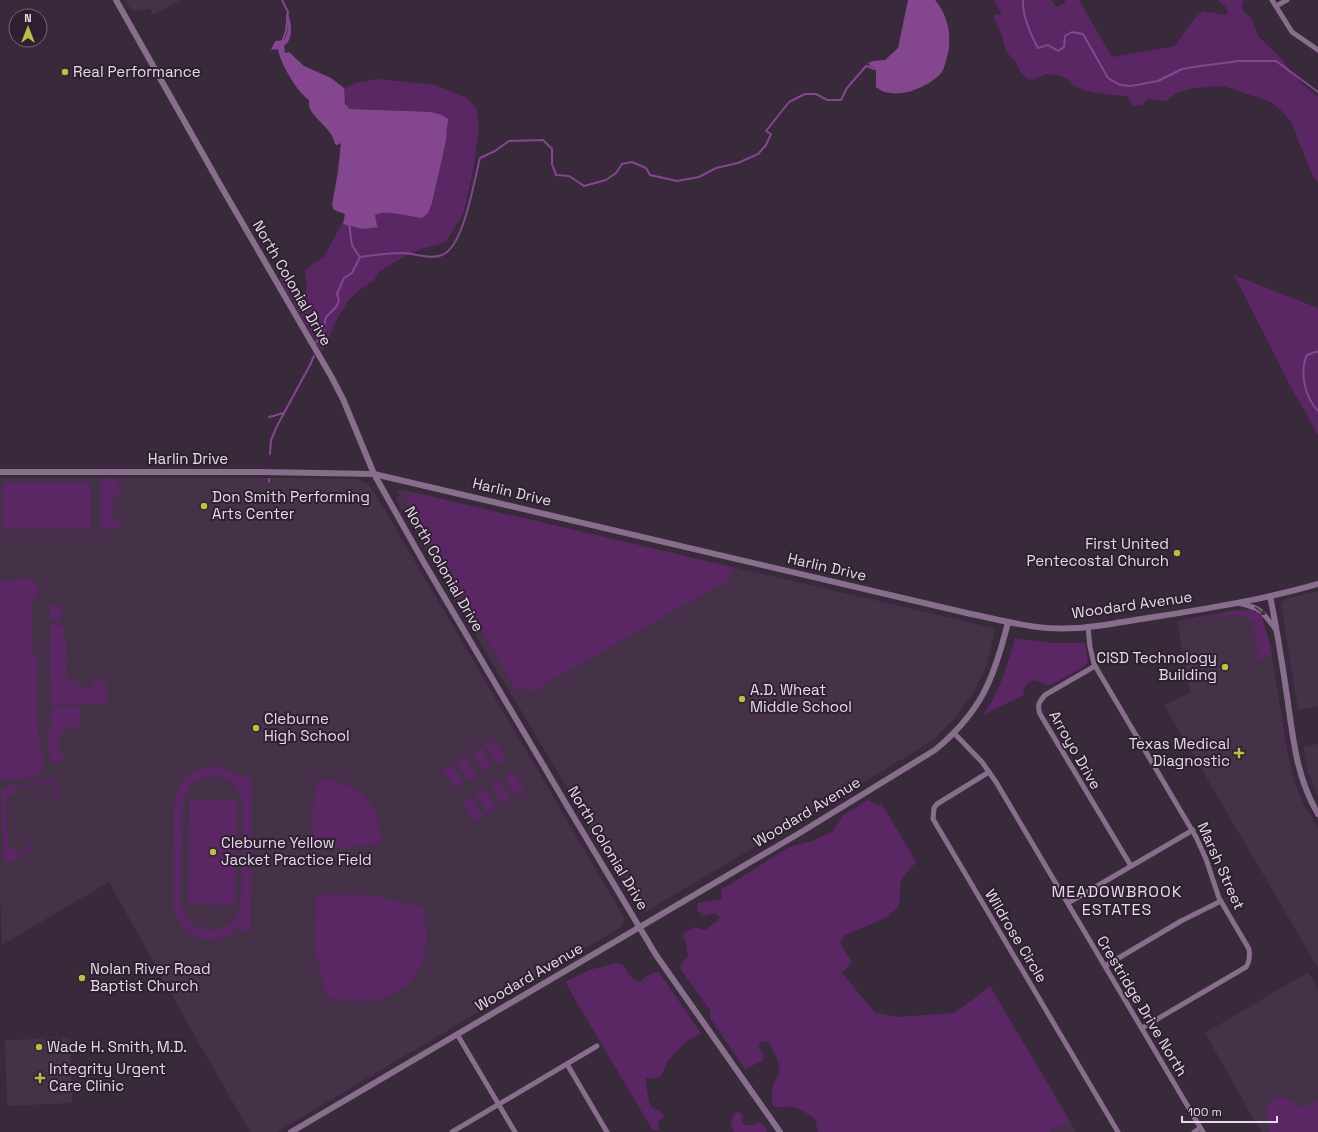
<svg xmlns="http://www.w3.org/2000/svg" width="1318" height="1132" font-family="'Space Grotesk',sans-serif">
  <rect width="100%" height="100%" fill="#38293b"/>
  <g fill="#453148">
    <path d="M 125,0 L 181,0 L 153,15 L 150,9 L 132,11 Z"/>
    <path d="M 0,478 L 309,478 L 357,479 L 366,483 L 372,489 L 383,507 L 625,919 L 621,927 L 277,1132 L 250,1132 L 180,1010 L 109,882 L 2,945 L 0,896 Z"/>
    <path d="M 400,489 L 994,628 L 995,630 L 990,651 L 986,667 L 972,695 L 953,720 L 935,738 L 916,751 L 647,911 L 644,912 L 644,908 L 642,908 L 641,912 L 516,702 L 510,693 L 395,498 L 400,495 L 397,492 Z"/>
    <path d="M 1318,591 L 1318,707 L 1298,710 L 1281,604 L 1285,599 Z"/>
    <path d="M 1248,609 L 1252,609 L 1261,614 L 1262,617 L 1270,644 L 1289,761 L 1294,781 L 1305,807 L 1318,827 L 1318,968 L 1164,705 L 1190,693 L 1177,621 L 1234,610 Z"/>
    <path d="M 1318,744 L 1318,796 L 1308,772 L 1303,747 Z"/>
    <path d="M 1308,972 L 1318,990 L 1318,1104 L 1268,1132 L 1261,1132 L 1205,1033 Z"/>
    <path d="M 70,1038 L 72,1103 L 7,1106 L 5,1040 Z"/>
    <path d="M 1070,1121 L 1076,1132 L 1050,1132 Z"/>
  </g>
  <g fill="#5b2664" fill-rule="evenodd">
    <path d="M 994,0 L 1051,0 L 1056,7 L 1065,3 L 1065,0 L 1079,0 L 1112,57 L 1175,46 C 1183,36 1193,16 1204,11 L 1226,15 L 1228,13 L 1226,7 L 1217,0 L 1244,0 L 1242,6 L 1244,12 L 1252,19 L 1258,36 L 1278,55 L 1302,84 L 1318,97 L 1318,184 L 1310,170 L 1291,122 L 1281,110 L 1271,102 L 1223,86 L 1195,88 L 1176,93 L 1167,101 L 1148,99 L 1143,105 L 1133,106 L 1127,96 C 1111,95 1095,94 1080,89 C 1074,87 1072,84 1068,80 C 1064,77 1055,74 1050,74 C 1042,73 1038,80 1029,80 L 1020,72 L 1016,63 L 1006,51 L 1002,36 L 993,15 L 1002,14 L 1002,12 L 1001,13 Z"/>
    <path d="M 377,79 L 435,85 L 466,97 L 477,109 L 479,129 L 473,172 L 463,214 L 447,240 L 438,245 L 421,249 L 405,256 L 380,271 L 374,280 L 357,292 L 349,300 L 339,315 L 322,352 L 279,278 L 282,275 L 296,294 L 301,294 L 307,289 L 305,270 L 324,257 L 342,223 L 362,229 L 378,226 L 376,221 L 375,214 C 386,210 401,215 413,217 L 432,203 L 446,141 L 448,127 L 359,109 L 350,109 L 347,107 L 344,95 L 344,88 L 359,82 Z"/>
    <path d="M 1234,275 L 1318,308 L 1318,435 L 1292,389 Z"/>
    <path d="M 103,479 L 115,479 L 119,484 L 120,497 L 113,498 L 113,520 L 121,520 L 121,521 C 119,530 112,531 104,528 L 100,522 L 100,485 Z"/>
    <rect x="3" y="482" width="87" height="47"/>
    <path d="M 416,493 L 732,567 L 730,579 L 533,691 L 516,689 L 405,500 Z"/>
    <path d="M 7,580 C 15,580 34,576 37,585 C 38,589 37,594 37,598 L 32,600 L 32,654 L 38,655 C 38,684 36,713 39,742 C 40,751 47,764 42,771 C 32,779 14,781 1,779 L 2,777 L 0,776 L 0,582 Z"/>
    <path d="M 50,604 L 59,604 L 59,608 L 61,608 L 61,617 L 59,618 L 59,621 L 50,621 Z"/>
    <path d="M 1249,610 L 1254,611 L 1255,613 L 1257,611 L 1262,615 L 1263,620 L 1253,622 L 1245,615 L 1226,615 L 1193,621 L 1193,626 L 1191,626 L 1191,622 L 1193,619 L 1233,611 Z"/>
    <path d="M 1263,621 L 1270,644 L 1272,655 L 1269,658 L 1256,660 L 1255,657 L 1260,656 L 1259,656 L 1253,623 Z"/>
    <path d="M 50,624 L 58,624 L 59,627 L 64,627 L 64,637 L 66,638 L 66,659 L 69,659 L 69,663 L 66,664 L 66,679 L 76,679 L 78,683 L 82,683 L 82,687 L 50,687 Z"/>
    <path d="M 1015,638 L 1052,643 L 1085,643 L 1088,662 L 1085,666 L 1051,685 C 1042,686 1034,674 1026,685 C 1024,688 1023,691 1024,695 L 983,715 C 1000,691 1007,666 1015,638 Z"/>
    <path d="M 93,681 L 107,681 L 107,687 L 90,687 L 90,683 L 93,683 Z"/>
    <path d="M 51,688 L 107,688 L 107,701 L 104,701 L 104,704 L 51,705 Z"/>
    <path d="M 80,706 L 80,728 L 65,728 L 64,735 L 59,735 L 59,754 L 64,754 L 64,759 L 61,763 L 53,762 L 50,758 L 46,736 L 46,734 L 51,730 L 51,707 Z"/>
    <path d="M 494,740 L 506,759 L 497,765 L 485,745 Z"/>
    <path d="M 481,747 L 492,767 L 483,772 L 472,753 Z"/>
    <path d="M 466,756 L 477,776 L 468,781 L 456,762 Z"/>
    <path d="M 452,764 L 464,784 L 455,789 L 443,770 Z"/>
    <path d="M 215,766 L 232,771 L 243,780 L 243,777 L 252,777 L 250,933 L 241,932 L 241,926 C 214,953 173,936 173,898 C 173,878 173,859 174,840 C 174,806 169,768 215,766 ZM 210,776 C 228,775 242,787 243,805 L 241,907 C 231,940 187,937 181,903 L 183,799 C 187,786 197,777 210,776 Z"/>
    <path d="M 513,771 L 524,791 L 515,796 L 504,777 Z"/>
    <path d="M 47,779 C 54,780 60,790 59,797 L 54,799 L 53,797 L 57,794 L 52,785 L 47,787 L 44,782 L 29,787 L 14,789 L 14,795 L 6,796 L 8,848 L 14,848 L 18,855 L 29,848 L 27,843 L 30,842 L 32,846 L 31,850 C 24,854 12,864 4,862 L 2,790 L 7,787 L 26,785 Z"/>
    <path d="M 318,779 C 360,782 380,802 381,843 L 352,847 L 318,847 L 312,841 L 313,807 Z"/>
    <path d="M 499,779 L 511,799 L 502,804 L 490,785 Z"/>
    <path d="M 484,788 L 496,808 L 487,813 L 475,794 Z"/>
    <path d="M 471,796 L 483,816 L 474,821 L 462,802 Z"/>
    <path d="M 190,800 L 237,800 L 235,905 L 188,904 Z"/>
    <path d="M 868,800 L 879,805 L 882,804 L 916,862 L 901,880 L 899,906 L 886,918 L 845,935 L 840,943 L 852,962 L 842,973 L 875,1012 L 898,1017 L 953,1013 L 971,1001 L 990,986 L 1070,1121 L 1050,1132 L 818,1132 L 815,1119 C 809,1115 799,1107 792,1107 C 784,1106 781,1109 773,1106 C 769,1090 773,1085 780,1071 L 776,1056 L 769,1043 L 762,1041 L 758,1045 L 763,1054 L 764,1060 L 745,1069 L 710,1018 L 710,1010 L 679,967 L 688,956 L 686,943 L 683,934 L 695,927 L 705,930 L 720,918 L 714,913 L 703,916 L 697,910 L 698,903 L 722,899 L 721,890 L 789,847 L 812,841 L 833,831 L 843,815 Z"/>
    <path d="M 322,894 L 370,895 L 422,907 C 436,956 417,999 362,1001 C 350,1001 337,1001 326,996 L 315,948 L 316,899 Z"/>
    <path d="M 617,963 L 623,964 C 627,972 631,980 640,982 L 645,977 L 658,971 L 701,1033 L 684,1044 L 668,1060 L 661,1076 L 655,1078 L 646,1078 L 646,1086 L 650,1106 L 659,1110 L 664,1115 L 658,1123 L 659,1129 L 653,1131 L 565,982 L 589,970 Z"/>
    <path d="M 1280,1097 L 1291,1100 L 1297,1106 L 1305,1107 L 1318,1100 L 1318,1132 L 1269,1132 L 1270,1130 L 1266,1107 L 1272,1100 Z"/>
    <path d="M 737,1111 L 743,1115 L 742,1121 L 744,1125 L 752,1125 L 760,1122 L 767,1128 L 767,1132 L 734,1132 C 728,1124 731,1118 737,1111 Z"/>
  </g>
  <g fill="#84478f">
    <path d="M 908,0 L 935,0 C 949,16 953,40 946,61 C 945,64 944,69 942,72 C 929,88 893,102 876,87 L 876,68 L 870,66 L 868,63 L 874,61 L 885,60 L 898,48 Z"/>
    <path d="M 287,13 C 292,22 294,39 284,46 L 285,53 L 289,52 L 304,66 L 331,78 L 344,88 L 345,104 L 350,109 L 431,112 L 442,115 L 448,119 L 446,141 L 432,203 L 428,213 L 422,218 C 409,217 386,209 375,215 L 376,221 L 378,227 L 362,229 L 343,224 L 345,214 L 334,210 L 332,205 L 338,171 L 341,143 L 337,145 L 335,144 C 332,129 317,122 310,109 C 309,106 309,103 309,100 C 297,92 280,63 278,49 L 271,50 L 275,41 L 284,40 C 290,31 287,24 286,14 Z"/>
  </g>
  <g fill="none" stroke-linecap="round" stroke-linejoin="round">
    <g stroke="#84478f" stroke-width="2">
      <path d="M 282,0 L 288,12 L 286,31 L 282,42"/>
      <path d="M 1023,0 C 1022,16 1031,35 1038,48 L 1048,45 L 1058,51 L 1064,47 L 1065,36 L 1072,32 L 1083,34 L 1108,78 L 1120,85 L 1131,86 L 1158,81 L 1182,69 L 1193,67 L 1239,61 L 1276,61 L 1318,92"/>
      <path d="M 349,223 L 352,245 L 359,256"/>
      <path d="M 316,342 L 323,337 L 324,326 L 326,317 L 336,307 L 339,301 L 337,294 L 344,278 L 352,273 L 360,257 C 374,255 388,253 402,253 C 415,253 429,260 442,255 C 464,247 474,180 480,158 L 495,151 L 509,141 L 543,140 L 552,149 L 552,164 L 556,175 L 569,176 L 584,186 L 606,180 L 616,173 L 622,164 L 632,162 L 646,168 L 650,175 L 677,181 L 699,177 L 716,168 L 738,163 L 758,154 L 766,145 L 771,134 L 766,131 L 789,102 L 805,94 L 816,94 L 827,100 L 841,100 L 847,88 L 866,66 L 878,70"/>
      <path d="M 1318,352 L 1315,352 L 1307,355 C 1299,372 1305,397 1318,411"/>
      <path d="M 269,417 L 284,413"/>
      <path d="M 270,454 L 271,440 L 277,426 L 310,365 L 314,356"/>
      <path d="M 269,479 L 269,482"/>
    </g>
    <g stroke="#886d8d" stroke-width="5">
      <path d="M 1272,0 L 1292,32 L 1318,50"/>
      <path d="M 1276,6 L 1287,0"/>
      <path d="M 1237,603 C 1262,608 1261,610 1276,630"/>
      <path d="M 1088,627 L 1090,647 L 1094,664 L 1196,837 L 1206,859 L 1219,898 L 1249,949 C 1250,956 1250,961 1246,967 L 1142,1028"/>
      <path d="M 1095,666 L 1045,695 C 1039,702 1037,705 1040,714 L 1131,866"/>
      <path d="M 954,733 L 982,762 L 996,782 L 1203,1132"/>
      <path d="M 989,772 L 937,804 L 934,808 L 933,819 L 1118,1132"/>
      <path d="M 1068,903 L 1193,830"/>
      <path d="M 1105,966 L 1181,921 L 1221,901"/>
      <path d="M 457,1034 L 515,1132"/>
      <path d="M 567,1064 L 607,1132"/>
      <path d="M 452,1132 L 597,1046"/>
      <path d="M 1194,1132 L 1200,1128"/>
    </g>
    <g stroke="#886d8d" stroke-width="6">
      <path d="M 116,0 L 222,188 L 331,376 L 343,399 L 374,474 L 423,561 L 569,809 L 656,955 L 780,1132"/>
      <path d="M 0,472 L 261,472 L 374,474 L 971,614 C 996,619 1021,626 1047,628 C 1066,629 1086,628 1105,625 C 1176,613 1249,604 1318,584"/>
      <path d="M 1270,596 C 1277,629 1282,662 1287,696 C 1293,737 1296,777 1318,814"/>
      <path d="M 291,1132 L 798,834 L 935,750 C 981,712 994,679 1008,622"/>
    </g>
  </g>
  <defs><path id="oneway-shaft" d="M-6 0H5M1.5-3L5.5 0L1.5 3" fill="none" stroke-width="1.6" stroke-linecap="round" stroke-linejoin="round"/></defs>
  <use stroke="#402f43" href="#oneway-shaft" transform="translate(1260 611) rotate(37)"/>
  <g fill="#bbc044" stroke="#2e1f31" stroke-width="1.5">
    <circle cx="65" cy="72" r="4"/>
    <circle cx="204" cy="506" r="4"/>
    <circle cx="1177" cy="553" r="4"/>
    <circle cx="1225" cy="667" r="4"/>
    <circle cx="742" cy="699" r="4"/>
    <circle cx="256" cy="728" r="4"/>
    <path d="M1237 747h4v4h4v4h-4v4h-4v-4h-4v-4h4z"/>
    <circle cx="213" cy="852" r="4"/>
    <circle cx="82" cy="978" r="4"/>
    <circle cx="39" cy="1047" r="4"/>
    <path d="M38 1072h4v4h4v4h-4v4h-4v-4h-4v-4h4z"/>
  </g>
  <g text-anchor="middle" stroke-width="4" stroke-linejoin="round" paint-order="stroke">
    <g font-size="15" fill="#e5dbe6" stroke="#2e1f31" text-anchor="start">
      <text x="73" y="77">Real Performance</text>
      <text x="212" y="502">Don Smith Performing<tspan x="212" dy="17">Arts Center</tspan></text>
      <text x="1169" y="549" text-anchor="end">First United<tspan x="1169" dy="17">Pentecostal Church</tspan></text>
      <text x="1217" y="663" text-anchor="end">CISD Technology<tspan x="1217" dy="17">Building</tspan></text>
      <text x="750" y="695">A.D. Wheat<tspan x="750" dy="17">Middle School</tspan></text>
      <text x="264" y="724">Cleburne<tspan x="264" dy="17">High School</tspan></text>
      <text x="1230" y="749" text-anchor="end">Texas Medical<tspan x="1230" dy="17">Diagnostic</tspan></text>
      <text x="221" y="848">Cleburne Yellow<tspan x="221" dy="17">Jacket Practice Field</tspan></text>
      <text x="90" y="974">Nolan River Road<tspan x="90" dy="17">Baptist Church</tspan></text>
      <text x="47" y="1052">Wade H. Smith, M.D.</text>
      <text x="49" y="1074">Integrity Urgent<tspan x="49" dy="17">Care Clinic</tspan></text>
    </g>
    <g font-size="15" fill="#e5dbe6" stroke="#2e1f31">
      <text transform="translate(292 283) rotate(60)" y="5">North Colonial Drive</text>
      <text x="188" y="464">Harlin Drive</text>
      <text transform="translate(512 492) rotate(13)" y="5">Harlin Drive</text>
      <text transform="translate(827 567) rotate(13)" y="5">Harlin Drive</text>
      <text transform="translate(444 569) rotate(60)" y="5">North Colonial Drive</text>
      <text transform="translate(1132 605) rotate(-8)" y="5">Woodard Avenue</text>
      <text transform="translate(1075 750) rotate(60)" y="5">Arroyo Drive</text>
      <text transform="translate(807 812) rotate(-31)" y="5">Woodard Avenue</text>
      <text transform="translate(608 848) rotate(59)" y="5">North Colonial Drive</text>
      <text transform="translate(1221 866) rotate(66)" y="5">Marsh Street</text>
      <text transform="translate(1016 936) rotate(59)" y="5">Wildrose Circle</text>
      <text transform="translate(529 977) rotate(-30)" y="5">Woodard Avenue</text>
      <text transform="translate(1142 1006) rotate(59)" y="5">Crestridge Drive North</text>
    </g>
    <g font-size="16" letter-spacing="1" fill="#e5dbe6" stroke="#2e1f31">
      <text x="1117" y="897">MEADOWBROOK<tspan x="1117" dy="18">ESTATES</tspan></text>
    </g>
  </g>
  <g transform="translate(28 28)"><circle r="19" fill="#2e1f31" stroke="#776a79"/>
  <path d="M0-3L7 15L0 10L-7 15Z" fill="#bbc044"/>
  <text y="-6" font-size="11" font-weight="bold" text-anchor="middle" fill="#e5dbe6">N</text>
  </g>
  <path d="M1182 1116v6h95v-6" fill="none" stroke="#e5dbe6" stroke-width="2"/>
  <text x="1188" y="1116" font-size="12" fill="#e5dbe6" stroke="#2e1f31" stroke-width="3" paint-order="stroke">100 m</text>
</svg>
